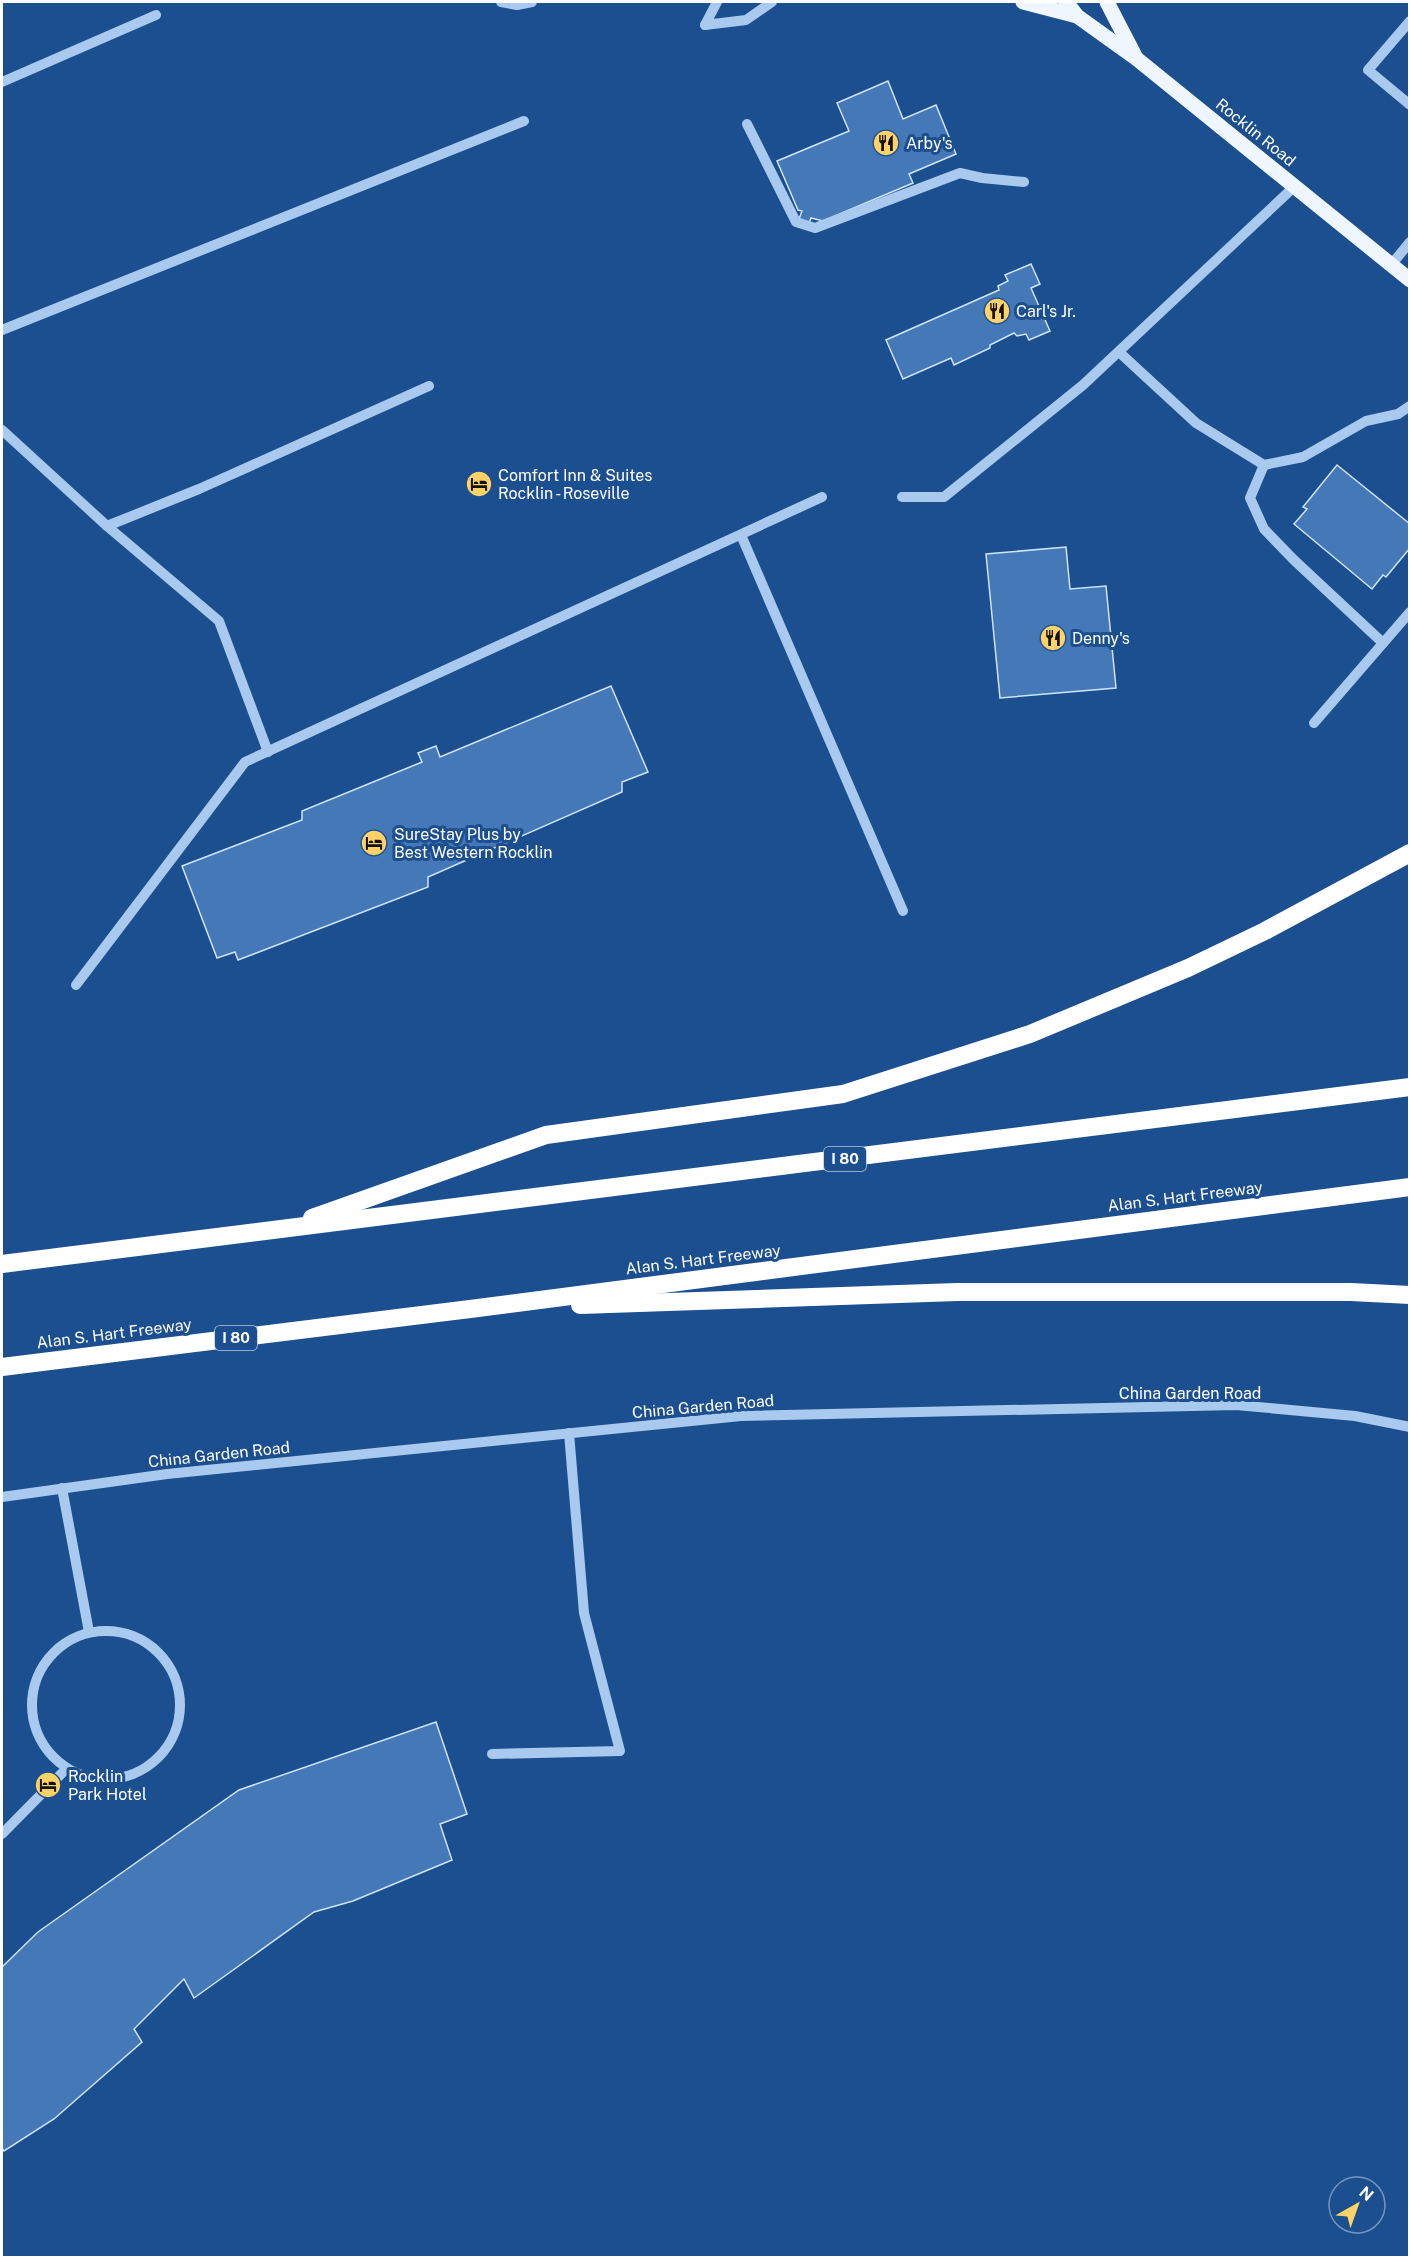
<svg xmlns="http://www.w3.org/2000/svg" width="1411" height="2259" font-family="'Public Sans',sans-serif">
  <rect width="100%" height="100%" fill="#1b4f8f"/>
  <g fill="#4478b7" stroke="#cfe3fa" stroke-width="1.5">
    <path d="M 888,81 L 903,119 L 936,105 L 956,154 L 909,174 L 913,183 L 823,221 L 811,218 L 809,223 L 799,219 L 802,211 L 798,210 L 777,161 L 849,131 L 837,103 Z"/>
    <path d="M 1031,264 L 1040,284 L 1031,288 L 1050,331 L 1029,340 L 1026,334 L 1017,336 L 1014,333 L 990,345 L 990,348 L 954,365 L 951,358 L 903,379 L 886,340 L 999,290 L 998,286 L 1008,281 L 1005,275 Z"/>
    <path d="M 1337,465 L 1410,524 L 1410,548 L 1386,577 L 1383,575 L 1372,589 L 1294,524 L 1307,509 L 1303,507 Z"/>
    <path d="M 1066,547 L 1070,589 L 1106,586 L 1116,688 L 1000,698 L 986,554 Z"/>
    <path d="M 611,686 L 648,772 L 622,782 L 622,792 L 428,877 L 428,887 L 238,960 L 235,952 L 217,958 L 182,866 L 302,820 L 302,811 L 422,762 L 418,753 L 436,746 L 440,757 Z"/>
    <path d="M 436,1722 L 467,1814 L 440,1824 L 452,1860 L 353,1901 L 314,1912 L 194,1998 L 184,1979 L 134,2029 L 142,2042 L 54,2119 L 4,2151 L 2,2148 L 2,1967 L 38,1932 L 239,1790 Z"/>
  </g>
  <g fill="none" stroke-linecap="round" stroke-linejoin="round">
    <g stroke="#a9c9ee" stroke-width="10">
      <path d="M 501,2 L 517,5 L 532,2"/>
      <path d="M 1410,21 L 1368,70 L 1410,105"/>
      <path d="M 705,25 L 746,20 L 772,2"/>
      <path d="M 705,25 L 717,2"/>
      <path d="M 2,82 L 156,15"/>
      <path d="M 747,124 L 796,222 L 815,228 L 960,173 L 982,178 L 1024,182"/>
      <path d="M 1391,265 L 1410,242"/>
      <path d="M 2,330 L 524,121"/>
      <path d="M 1119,352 L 1196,423 L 1264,465 L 1303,457 L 1366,421 L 1398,414 L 1410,406"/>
      <path d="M 2,430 L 107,526 L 219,621 L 268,752"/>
      <path d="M 1264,465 L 1250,498 L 1264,529 L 1294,560 L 1383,643"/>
      <path d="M 902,497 L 944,497 L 1083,385 L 1295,186"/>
      <path d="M 107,526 L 199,489 L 429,386"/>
      <path d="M 741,535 L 903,911"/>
      <path d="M 1314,723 L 1410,612"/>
      <path d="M 76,985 L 245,762 L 822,497"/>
      <path d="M 62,1488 L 89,1632"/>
      <path d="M 2,1497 L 167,1474 L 741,1416 L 1236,1405 L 1355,1416 L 1410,1427"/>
      <circle cx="106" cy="1705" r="74"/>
      <path d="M 492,1754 L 620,1751 L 584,1613 L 569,1433"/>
      <path d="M 2,1834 L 66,1769"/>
    </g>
    <g stroke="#f0f6ff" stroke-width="15">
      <path d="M 1023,2 L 1077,16"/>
      <path d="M 1066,2 L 1077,16 L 1137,59 L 1410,280"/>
      <path d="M 1107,2 L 1135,56"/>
    </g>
    <g stroke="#fff" stroke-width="18">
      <path d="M 312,1218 L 546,1135 L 843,1094 L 1030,1034 L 1188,968 L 1265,931 L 1410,853"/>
      <path d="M 2,1264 L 1410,1087"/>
      <path d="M 580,1305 L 957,1292 L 1351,1292 L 1410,1295"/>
      <path d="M 2,1367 L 470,1309 L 1410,1187"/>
    </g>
  </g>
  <defs>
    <g id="restaurant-disc" transform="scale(1.35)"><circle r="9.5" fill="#ffd166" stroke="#1b4f8f"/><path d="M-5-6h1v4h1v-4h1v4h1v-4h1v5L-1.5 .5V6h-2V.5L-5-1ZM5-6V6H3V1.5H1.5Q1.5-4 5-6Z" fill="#111"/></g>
    <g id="hotel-disc" transform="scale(1.35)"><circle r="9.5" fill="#ffd166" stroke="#1b4f8f"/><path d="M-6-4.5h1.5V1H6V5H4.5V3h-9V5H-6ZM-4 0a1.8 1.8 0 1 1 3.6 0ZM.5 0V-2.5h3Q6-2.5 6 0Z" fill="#111"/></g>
  </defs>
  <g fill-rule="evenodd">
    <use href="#restaurant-disc" x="886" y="143"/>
    <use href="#restaurant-disc" x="997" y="311"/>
    <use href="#hotel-disc" x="479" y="484"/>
    <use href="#restaurant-disc" x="1053" y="638"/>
    <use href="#hotel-disc" x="374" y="843"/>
    <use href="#hotel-disc" x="48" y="1785"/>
  </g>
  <g text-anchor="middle" stroke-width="6" stroke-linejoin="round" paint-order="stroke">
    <g fill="#1b4f8f" stroke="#bbcadd" stroke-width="1.5">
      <rect x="824" y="1147" width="42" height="24" rx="4.5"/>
      <rect x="215" y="1326" width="42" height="24" rx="4.5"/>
    </g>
    <g font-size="15" font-weight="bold" fill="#fff">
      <text x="845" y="1164">I 80</text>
      <text x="236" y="1343">I 80</text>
    </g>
    <g font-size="16" fill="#fff" stroke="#1b4f8f">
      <text transform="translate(1256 132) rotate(39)" y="6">Rocklin Road</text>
      <text transform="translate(1185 1196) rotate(-7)" y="6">Alan S. Hart Freeway</text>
      <text transform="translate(703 1259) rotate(-7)" y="6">Alan S. Hart Freeway</text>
      <text transform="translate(114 1333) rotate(-7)" y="6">Alan S. Hart Freeway</text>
      <text x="1190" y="1399">China Garden Road</text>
      <text transform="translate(703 1406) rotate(-5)" y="6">China Garden Road</text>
      <text transform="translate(219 1454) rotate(-6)" y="6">China Garden Road</text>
    </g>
    <g font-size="16" fill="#fff" stroke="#1b4f8f" text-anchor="start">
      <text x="906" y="149">Arby's</text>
      <text x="1016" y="317">Carl's Jr.</text>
      <text x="498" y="481">Comfort Inn &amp; Suites<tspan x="498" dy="18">Rocklin - Roseville</tspan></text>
      <text x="1072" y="644">Denny's</text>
      <text x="394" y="840">SureStay Plus by<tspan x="394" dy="18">Best Western Rocklin</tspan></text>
      <text x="68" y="1782">Rocklin<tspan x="68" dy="18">Park Hotel</tspan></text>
    </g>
  </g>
  <rect width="1411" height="2259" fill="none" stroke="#ffffff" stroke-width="6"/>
  <g transform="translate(1357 2205) rotate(40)"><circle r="28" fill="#1b4f8f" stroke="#7695bc" stroke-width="1.5"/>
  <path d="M0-4.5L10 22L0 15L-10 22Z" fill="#ffd166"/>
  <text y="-9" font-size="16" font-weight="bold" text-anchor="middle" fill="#ffffff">N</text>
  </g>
</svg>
